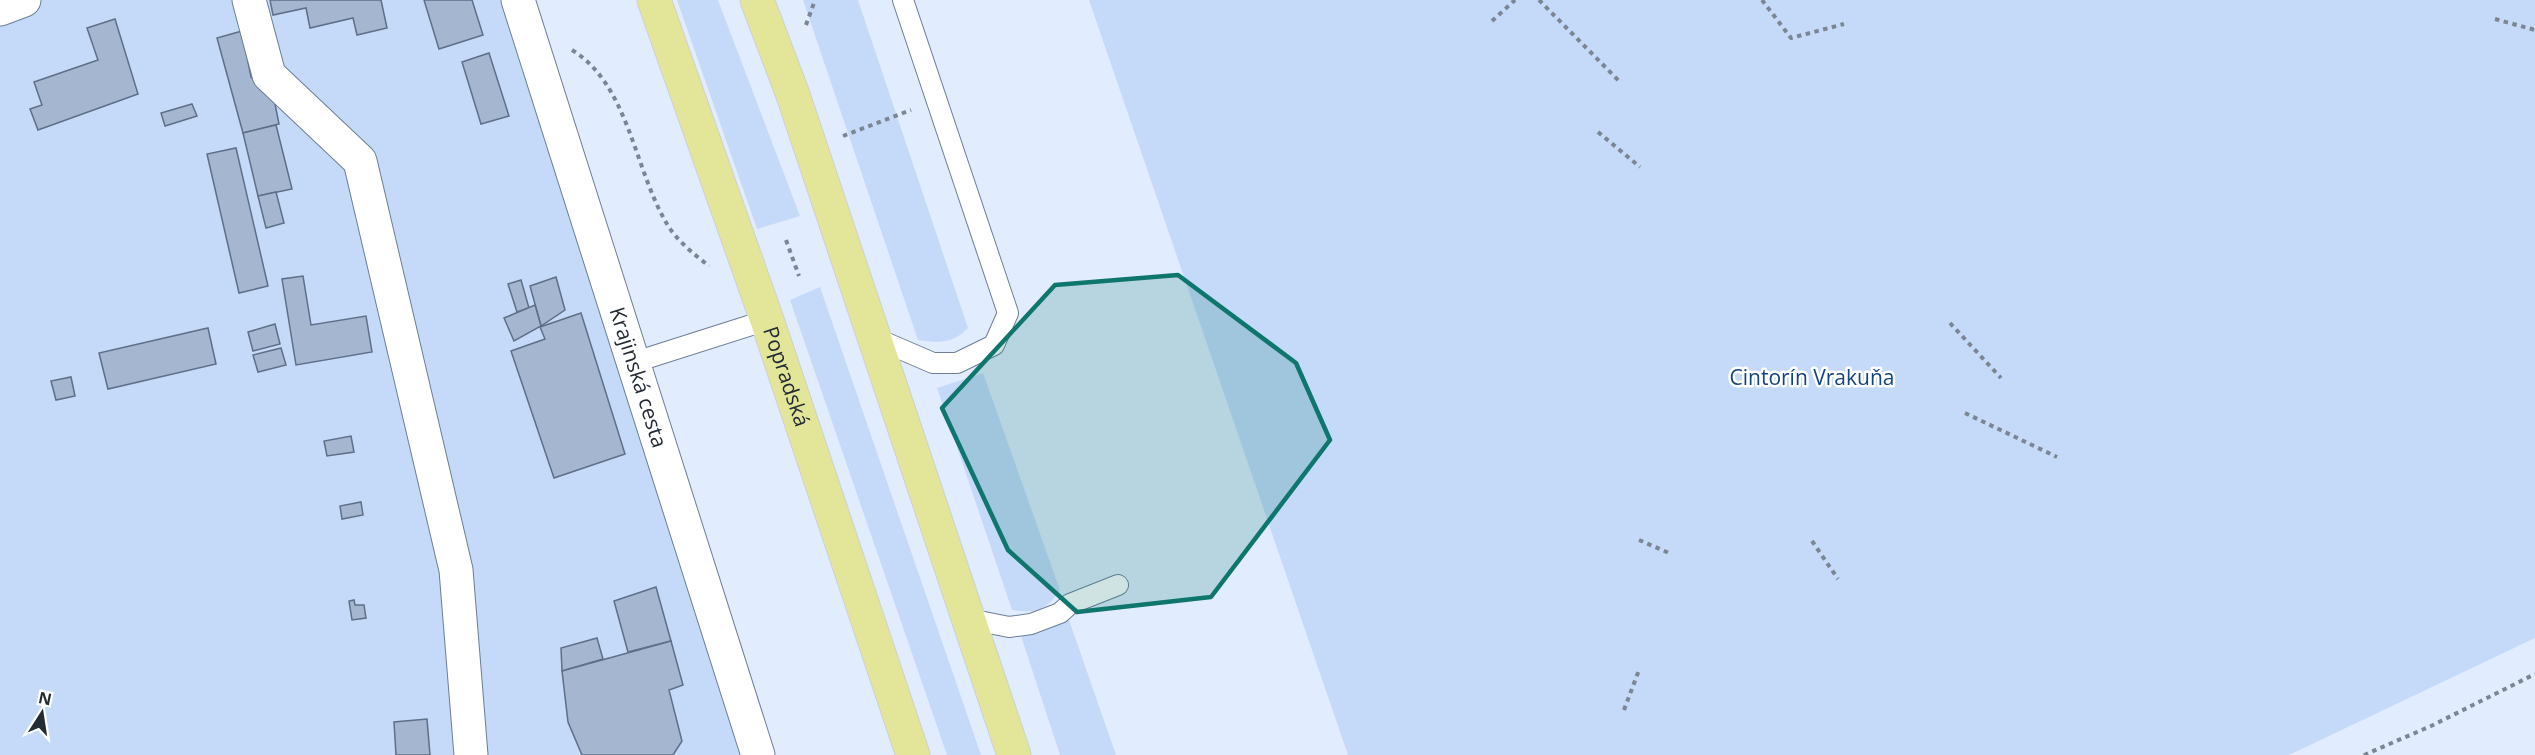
<svg xmlns="http://www.w3.org/2000/svg" width="2535" height="755" font-family="'Open Sans',sans-serif">
  <rect width="100%" height="100%" fill="#e1edfe"/>
  <g fill="#c4daf8">
    <path d="M 0,0 L 503,0 L 744,755 L 0,755 Z"/>
    <path d="M 677,0 L 718,0 L 800,216 L 757,229 Z"/>
    <path d="M 803,0 L 858,0 L 968,328 C 952,344 940,343 918,340 Z"/>
    <path d="M 1089,0 L 2535,0 L 2535,638 L 2289,755 L 1348,755 Z"/>
    <path d="M 820,287 L 981,755 L 947,755 L 790,300 Z"/>
    <path d="M 983,373 L 1060,590 C 1047,610 1036,614 1012,610 L 937,388 Z"/>
    <path d="M 1069,620 L 1116,755 L 1060,755 L 1021,636 Z"/>
  </g>
  <g fill="#a4b6d0" stroke="#5e6f87" stroke-width="1.5">
    <path d="M 270,0 L 381,0 L 387,28 L 357,35 L 353,18 L 310,28 L 306,8 L 273,15 Z"/>
    <path d="M 424,0 L 472,0 L 483,35 L 439,49 Z"/>
    <path d="M 115,19 L 138,94 L 38,130 L 30,109 L 42,105 L 34,82 L 98,60 L 87,28 Z"/>
    <path d="M 242,31 L 251,77 L 274,99 L 279,124 L 243,133 L 217,38 Z"/>
    <path d="M 489,53 L 509,116 L 481,124 L 462,62 Z"/>
    <path d="M 192,104 L 197,116 L 165,126 L 161,113 Z"/>
    <path d="M 276,125 L 292,189 L 258,196 L 243,133 Z"/>
    <path d="M 236,148 L 268,286 L 239,293 L 207,154 Z"/>
    <path d="M 276,192 L 284,223 L 266,228 L 258,196 Z"/>
    <path d="M 303,276 L 311,325 L 366,316 L 372,352 L 296,365 L 282,279 Z"/>
    <path d="M 556,277 L 565,310 L 541,326 L 530,286 Z"/>
    <path d="M 521,280 L 529,308 L 517,312 L 508,284 Z"/>
    <path d="M 535,305 L 541,326 L 514,341 L 504,318 Z"/>
    <path d="M 581,313 L 625,454 L 554,478 L 511,351 L 545,339 L 540,327 Z"/>
    <path d="M 275,324 L 280,344 L 253,351 L 248,332 Z"/>
    <path d="M 208,328 L 216,364 L 108,389 L 99,353 Z"/>
    <path d="M 281,348 L 286,365 L 258,372 L 253,355 Z"/>
    <path d="M 71,377 L 75,396 L 56,400 L 51,381 Z"/>
    <path d="M 351,436 L 354,452 L 327,456 L 324,441 Z"/>
    <path d="M 361,502 L 363,515 L 342,519 L 340,506 Z"/>
    <path d="M 656,587 L 671,641 L 628,652 L 614,601 Z"/>
    <path d="M 354,600 L 355,605 L 364,605 L 366,618 L 352,620 L 349,601 Z"/>
    <path d="M 597,638 L 603,659 L 562,671 L 561,648 Z"/>
    <path d="M 671,641 L 683,685 L 669,690 L 682,741 L 673,755 L 582,755 L 568,722 L 562,671 Z"/>
    <path d="M 427,719 L 430,755 L 396,755 L 394,722 Z"/>
  </g>
  <g fill="none" stroke-linecap="round" stroke-linejoin="round">
    <g stroke="#6d7e96" stroke-width="22">
      <g id="lane">
        <path d="M 875,338 L 933,363 L 957,363 L 994,345 L 1008,313 L 903,0"/>
        <path d="M 632,363 L 767,320"/>
        <path d="M 969,619 L 1009,627 L 1031,624 L 1060,613 L 1070,604 L 1118,585"/>
      </g>
    </g>
    <g stroke="#6d7e96" stroke-width="35">
      <g id="street">
        <path d="M 249,0 L 269,75 L 360,161 L 456,570 L 471,755"/>
        <path id="s1" d="M 518,0 L 758,755"/>
        <path d="M 0,9 L 24,0"/>
      </g>
    </g>
    <g stroke="#ced0d2" stroke-width="35">
      <g id="primary">
        <path id="s2" d="M 654,0 L 767,320 L 913,755"/>
        <path d="M 757,0 L 793,95 L 1014,755"/>
      </g>
    </g>
    <g stroke="#7c8593" stroke-width="4" stroke-dasharray="4.5 4.5" stroke-linecap="butt">
      <path d="M 1539,0 L 1620,82"/>
      <path d="M 1762,0 L 1791,38 L 1844,24"/>
      <path d="M 2495,19 L 2535,30"/>
      <path d="M 1492,21 L 1515,0"/>
      <path d="M 806,25 L 815,0"/>
      <path d="M 572,50 C 629,85 634,169 667,224 C 676,240 695,255 709,266"/>
      <path d="M 1598,132 L 1640,167"/>
      <path d="M 843,136 L 911,110"/>
      <path d="M 786,240 L 799,276"/>
      <path d="M 1950,323 L 2001,378"/>
      <path d="M 1965,413 L 2057,457"/>
      <path d="M 1639,540 L 1669,553"/>
      <path d="M 1812,541 L 1838,579"/>
      <path d="M 1624,710 L 1639,670"/>
      <path d="M 2364,755 L 2431,726 L 2535,674"/>
    </g>
    <use href="#lane" stroke="#fff" stroke-width="20"/>
    <use href="#street" stroke="#fff" stroke-width="33"/>
    <use href="#primary" stroke="#e3e698" stroke-width="33"/>
  </g>
  <path fill="#0f766e" fill-opacity="0.2" stroke="#0f766e" stroke-width="4.5" stroke-linejoin="round" d="M 1178,275 L 1296,363 L 1330,440 L 1211,597 L 1077,612 L 1008,550 L 942,408 L 1055,285 Z"/>
  <g text-anchor="middle" stroke-width="5" stroke-linejoin="round" paint-order="stroke">
    <g font-size="21" fill="#222a34" stroke="#fff">
      <text dy="7" stroke="none"><textPath href="#s2" startOffset="399">Popradská</textPath></text>
      <text dy="7" stroke="none"><textPath href="#s1" startOffset="396">Krajinská cesta</textPath></text>
    </g>
    <g font-size="21" fill="#134482" stroke="#fff">
      <text x="1812" y="385">Cintorín Vrakuňa</text>
    </g>
  </g>
  <g transform="translate(42 713) rotate(12)" stroke="#ffffff" stroke-width="4.5" paint-order="stroke">
  <path d="M0-4.5L10 22L0 15L-10 22Z" fill="#222a34"/>
  <text y="-9" font-size="16" font-weight="bold" text-anchor="middle" fill="#222a34">N</text>
  </g>
</svg>
